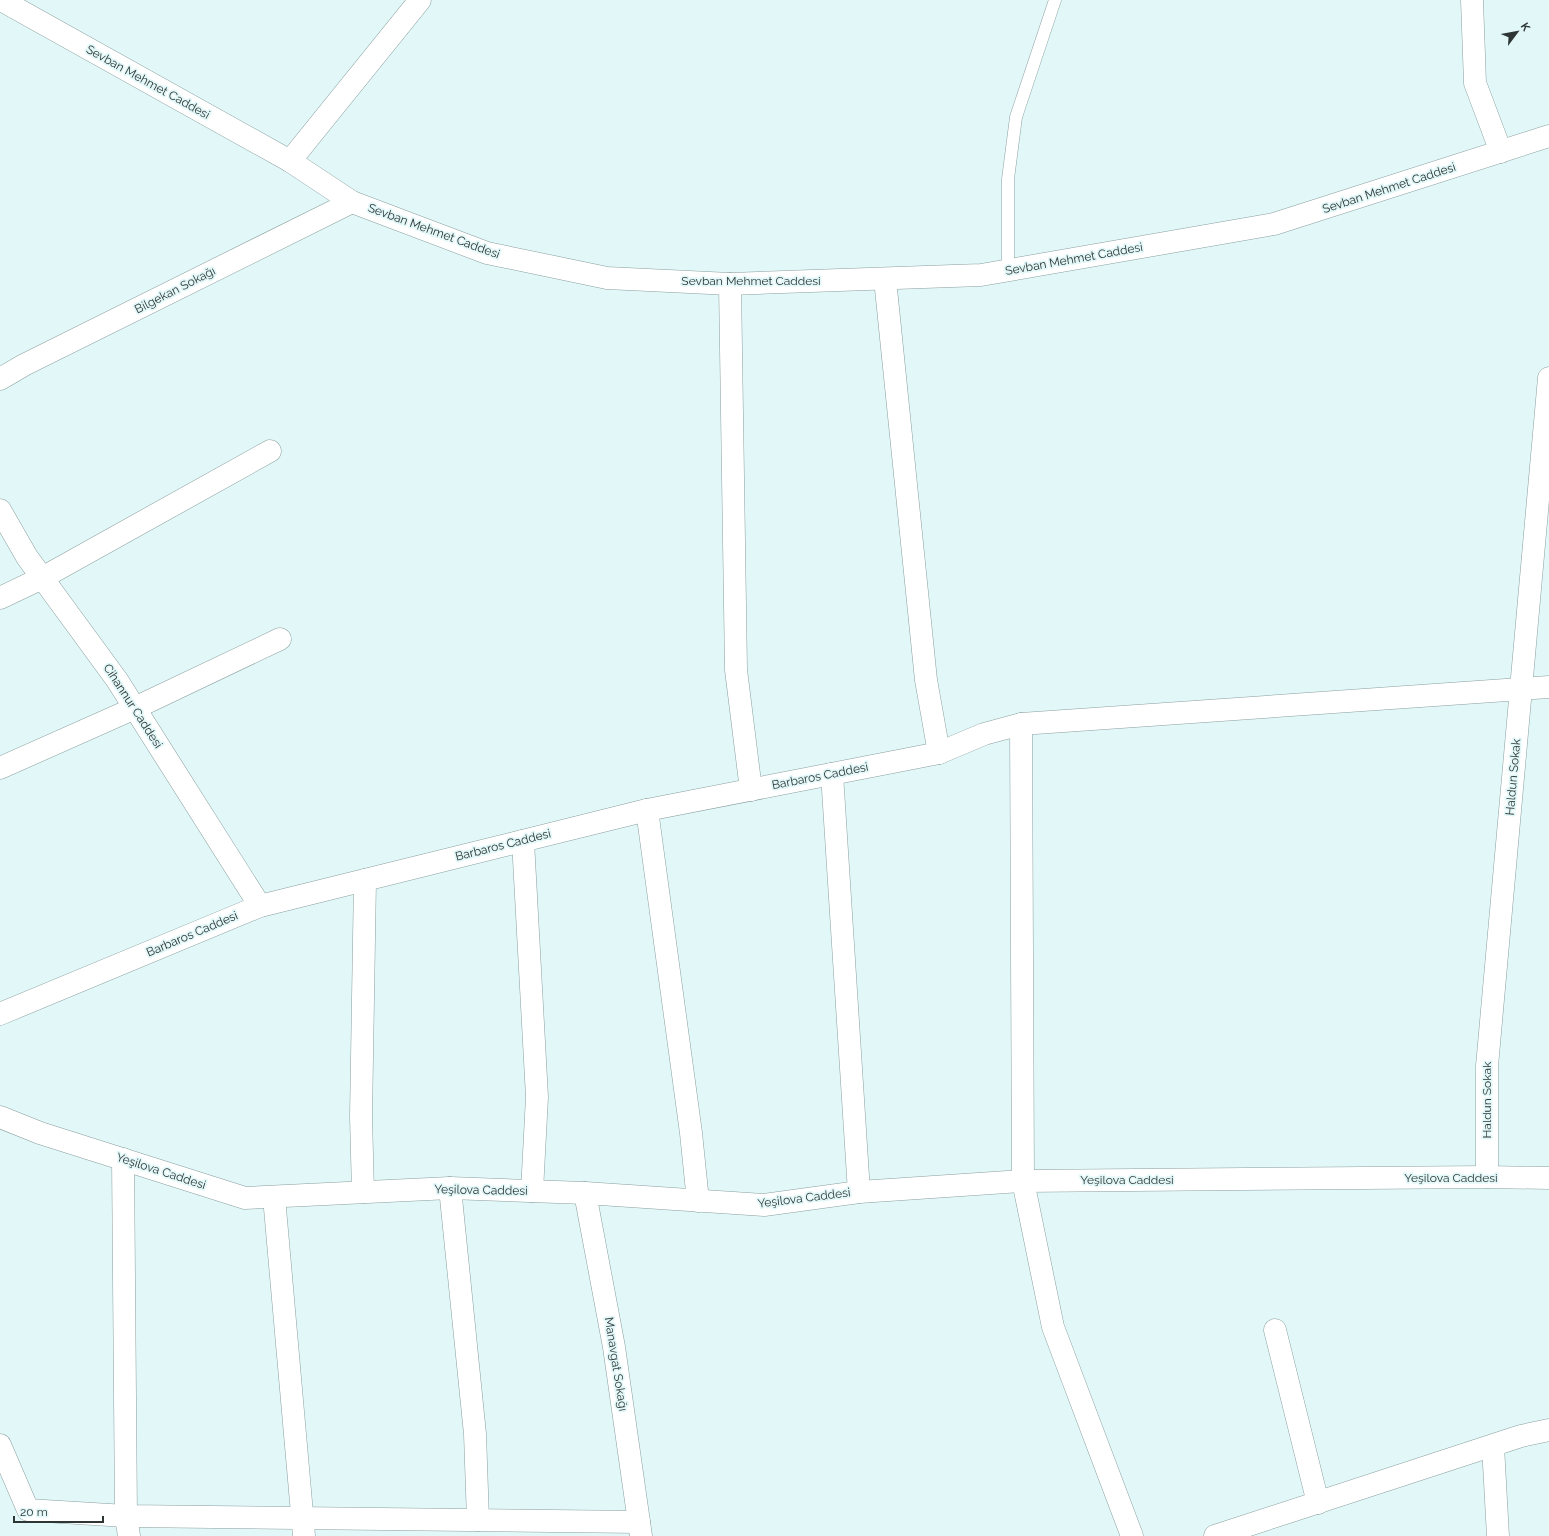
<svg xmlns="http://www.w3.org/2000/svg" width="1549" height="1536" font-family="Raleway,sans-serif">
  <rect width="100%" height="100%" fill="#e2f7f8"/>
  <g fill="none" stroke-linecap="round" stroke-linejoin="round">
    <g stroke="#8b9f9f" stroke-width="13">
      <path id="service" d="M 1008,271 L 1008,179 L 1016,117 L 1055,0"/>
    </g>
    <g stroke="#8b9f9f" stroke-width="23">
      <g id="minor">
        <path d="M 1472,0 L 1475,83 L 1501,152"/>
        <path d="M 290,161 L 420,0"/>
        <path d="M 885,279 L 926,680 L 939,753"/>
        <path d="M 730,284 L 736,670 L 751,790"/>
        <path d="M 0,379 L 24,365 L 352,202"/>
        <path d="M 0,510 L 27,557 L 117,680 L 260,906"/>
        <path d="M 0,598 L 42,578 L 270,451"/>
        <path d="M 1021,724 L 1023,1181 L 1053,1327 L 1132,1536"/>
        <path d="M 0,768 L 135,708 L 280,639"/>
        <path d="M 832,774 L 859,1192"/>
        <path d="M 647,810 L 691,1133 L 698,1201"/>
        <path d="M 523,841 L 537,1097 L 532,1191"/>
        <path d="M 0,1014 L 260,906 L 647,810 L 939,753 L 984,734 L 1021,724 L 1549,687"/>
        <path d="M 123,1159 L 126,1516 L 129,1536"/>
        <path d="M 450,1188 L 475,1434 L 478,1520"/>
        <path d="M 363,1192 L 361,1117 L 365,880"/>
        <path d="M 585,1193 L 614,1347 L 641,1536"/>
        <path d="M 274,1197 L 304,1536"/>
        <path d="M 1275,1330 L 1318,1503"/>
        <path d="M 0,1445 L 28,1510 L 126,1516 L 639,1522"/>
        <path d="M 1493,1446 L 1498,1536"/>
        <path d="M 1215,1536 L 1521,1436 L 1549,1430"/>
      </g>
    </g>
    <g stroke="#8b9f9f" stroke-width="23">
      <g id="tertiary">
        <path d="M 0,1117 L 40,1133 L 245,1198 L 450,1188 L 585,1193 L 764,1205 L 859,1192 L 1023,1181 L 1487,1177 L 1549,1178"/>
        <path d="M 1487,1177 L 1487,1066 L 1549,378"/>
      </g>
    </g>
    <g stroke="#8b9f9f" stroke-width="23">
      <path id="secondary" d="M 1,0 L 290,161 L 352,202 L 487,253 L 607,278 L 730,284 L 981,275 L 1274,224 L 1549,136"/>
    </g>
    <use href="#service" stroke="#fff" stroke-width="12"/>
    <use href="#minor" stroke="#fff" stroke-width="22"/>
    <use href="#tertiary" stroke="#fff" stroke-width="22"/>
    <use href="#secondary" stroke="#fff" stroke-width="22"/>
  </g>
  <g text-anchor="middle" stroke-width="3.5" stroke-linejoin="round" paint-order="stroke">
    <g font-size="12" fill="#2d3535" stroke="#e2f7f8">
      <text transform="translate(148 82) rotate(29)" y="4">Sevban Mehmet Caddesi</text>
      <text transform="translate(1389 188) rotate(-18)" y="4">Sevban Mehmet Caddesi</text>
      <text transform="translate(434 231) rotate(20)" y="4">Sevban Mehmet Caddesi</text>
      <text transform="translate(1074 259) rotate(-10)" y="4">Sevban Mehmet Caddesi</text>
      <text x="751" y="285">Sevban Mehmet Caddesi</text>
      <text transform="translate(175 290) rotate(-27)" y="4">Bilgekan Sokağı</text>
      <text transform="translate(133 706) rotate(57)" y="4">Cihannur Caddesi</text>
      <text transform="translate(820 776) rotate(-11)" y="4">Barbaros Caddesi</text>
      <text transform="translate(1513 777) rotate(-85)" y="4">Haldun Sokak</text>
      <text transform="translate(503 845) rotate(-14)" y="4">Barbaros Caddesi</text>
      <text transform="translate(192 934) rotate(-23)" y="4">Barbaros Caddesi</text>
      <text transform="translate(1487 1100) rotate(-90)" y="4">Haldun Sokak</text>
      <text transform="translate(161 1171) rotate(18)" y="4">Yeşilova Caddesi</text>
      <text x="1451" y="1182">Yeşilova Caddesi</text>
      <text x="1127" y="1184">Yeşilova Caddesi</text>
      <text transform="translate(481 1190) rotate(1)" y="4">Yeşilova Caddesi</text>
      <text transform="translate(804 1198) rotate(-7)" y="4">Yeşilova Caddesi</text>
      <text transform="translate(616 1364) rotate(81)" y="4">Manavgat Sokağı</text>
    </g>
  </g>
  <g transform="translate(1517 32) rotate(58)" stroke="#e2f7f8" stroke-width="3" paint-order="stroke">
  <path d="M0-3L7 15L0 10L-7 15Z" fill="#2d3535"/>
  <text y="-6" font-size="11" font-weight="bold" text-anchor="middle" fill="#2d3535">K</text>
  </g>
  <path d="M14 1516v6h89v-6" fill="none" stroke="#2d3535" stroke-width="2"/>
  <text x="20" y="1516" font-size="12" fill="#2d3535" stroke="#e2f7f8" stroke-width="3" paint-order="stroke">20 m</text>
</svg>
